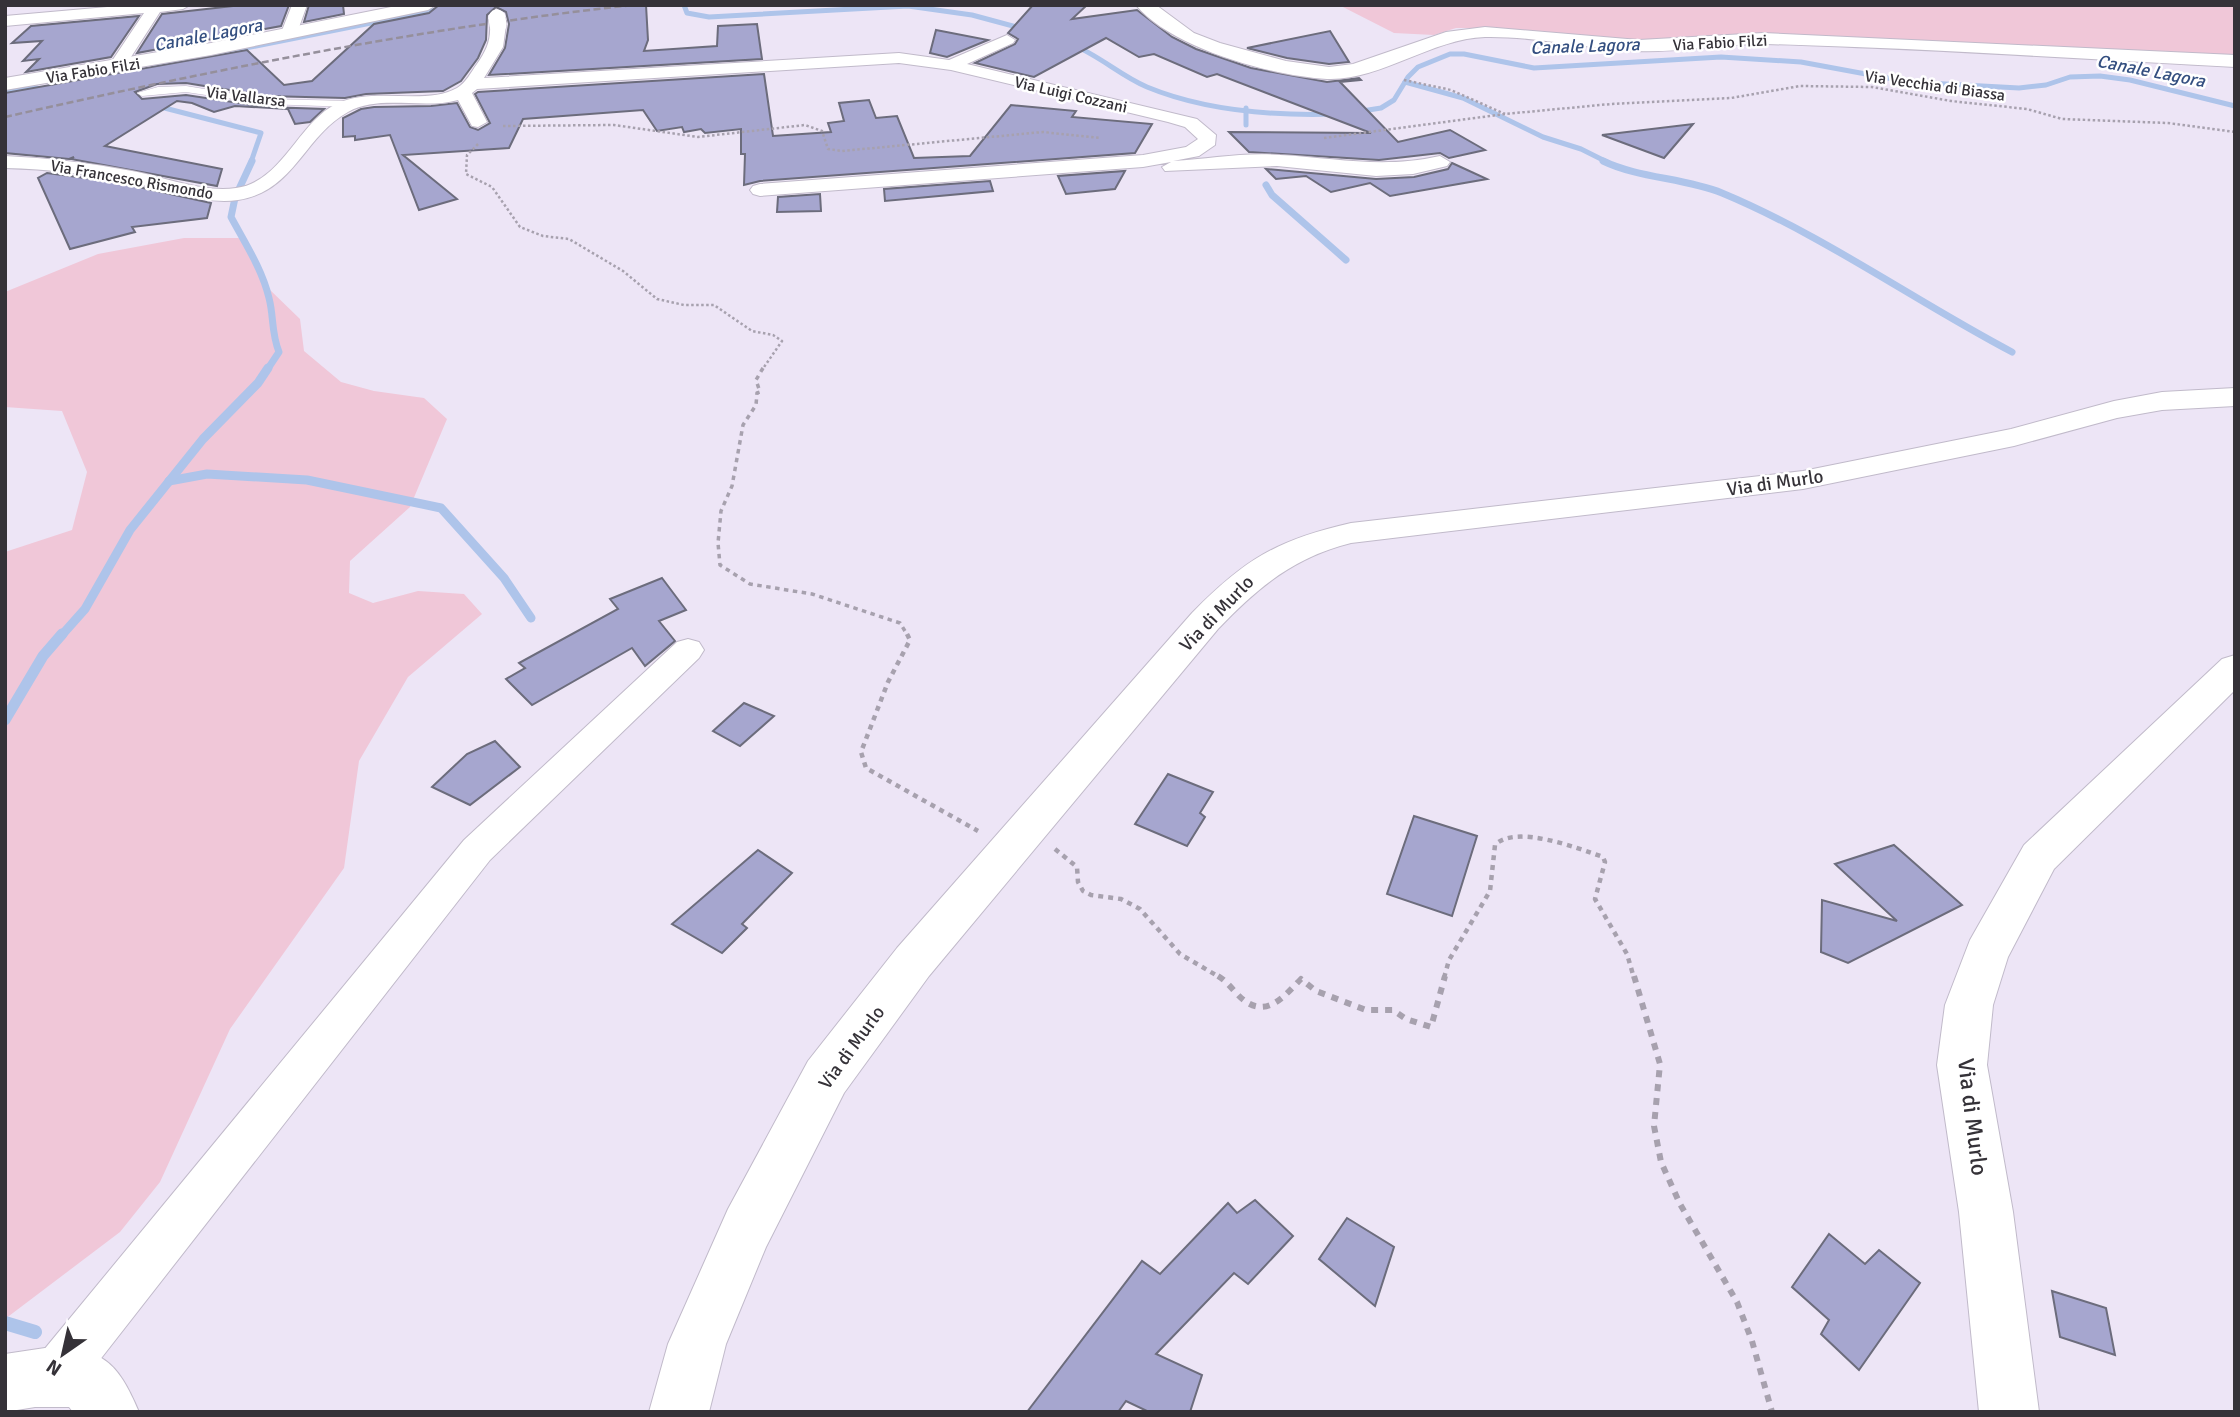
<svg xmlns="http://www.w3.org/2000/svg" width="2240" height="1417" font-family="Signika,sans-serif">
  <rect width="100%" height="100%" fill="#ede5f6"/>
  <g fill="#f0c7d8">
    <path d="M 1339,5 L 2235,5 L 2235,56 L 1796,37 L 1749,33 L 1690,39 L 1626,40 L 1485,28 L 1456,28 L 1434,35 L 1394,33 Z"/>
    <path d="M 184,238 L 244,238 L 268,288 L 300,319 L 304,351 L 341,382 L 374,391 L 424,398 L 447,419 L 410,507 L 350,561 L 349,593 L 373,603 L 418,591 L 464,594 L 482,614 L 408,677 L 359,761 L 344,868 L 230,1029 L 160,1182 L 120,1232 L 5,1319 L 5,552 L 72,530 L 87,472 L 62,411 L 5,407 L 5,292 L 98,254 Z"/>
  </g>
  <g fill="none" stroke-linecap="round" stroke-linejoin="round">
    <g stroke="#aec4ea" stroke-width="5">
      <path d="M 684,5 L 687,13 L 709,17 L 908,6 L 972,15 L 1028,30"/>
      <path d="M 1073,45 C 1100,56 1121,76 1147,87 C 1205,111 1275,116 1337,114"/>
      <path d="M 156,66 L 446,8"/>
      <path d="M 1405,82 L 1463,98 L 1543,137 L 1581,149 L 1607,162"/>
      <path d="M 5,92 L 37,88"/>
      <path d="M 153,105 L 261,133 L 251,162"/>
      <path d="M 1246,108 L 1246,125"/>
      <path d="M 1356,112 L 1381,108 L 1394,100 L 1408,77 L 1418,67 L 1450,54 L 1464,54 L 1534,68 L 1721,57 L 1801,62 L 1909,82 L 2019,88 L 2046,85 L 2070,77 L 2100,76 L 2130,80 L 2235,106"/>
    </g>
    <g stroke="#aec4ea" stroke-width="7">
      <path d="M 1603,161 C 1638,178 1685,178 1722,193 C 1823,235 1915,301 2012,352"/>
      <path d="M 1266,185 L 1272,195 L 1346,260"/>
      <path d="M 239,189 L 252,161"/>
      <path d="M 235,198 L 231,217 C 245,243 262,269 269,298 C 274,317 271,332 279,352 L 267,370"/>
    </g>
    <g stroke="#aec4ea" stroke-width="9">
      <path d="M 169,481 L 207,474 L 307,480 L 441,508 L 504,578 L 531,618"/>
      <path d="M 61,636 L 85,609 L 130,530 L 203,439 L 258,383 L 268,368"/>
    </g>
    <path stroke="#aec4ea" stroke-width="11" d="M 5,720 L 43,656 L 62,634"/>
    <path stroke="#aec4ea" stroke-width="14" d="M 5,1323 L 35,1332"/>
  </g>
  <g fill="#a6a6cf" stroke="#6c6c7c" stroke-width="2">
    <path d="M 242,5 L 289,5 L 281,26 L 137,53 L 162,14 Z"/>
    <path d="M 309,5 L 343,5 L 344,14 L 304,22 Z"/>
    <path d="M 439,5 L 646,5 L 648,40 L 644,51 L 717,46 L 718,26 L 757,24 L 762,59 L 489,75 L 505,48 L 509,24 L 506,12 L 496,7 L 487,15 L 486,40 L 478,58 L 461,81 L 443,91 L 366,94 L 345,98 L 266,96 L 186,83 L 157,84 L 135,92 L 142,99 L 186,95 L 266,107 L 324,109 L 310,122 L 295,124 L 288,109 L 235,106 L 214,112 L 192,103 L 177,101 L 105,146 L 222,169 L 217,186 L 71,159 L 74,157 L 69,159 L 5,153 L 5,93 L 247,50 L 284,85 L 312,81 L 374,24 L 429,13 Z"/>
    <path d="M 1033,5 L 1087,5 L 1072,19 L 1137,10 L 1172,37 L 1196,49 L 1251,68 L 1327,82 L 1359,78 L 1361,80 L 1340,82 L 1398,142 L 1450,130 L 1485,150 L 1449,158 L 1440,153 L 1379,160 L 1249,152 L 1229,132 L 1371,133 L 1217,74 L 1207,77 L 1154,54 L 1139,57 L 1106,38 L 1034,77 L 975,63 L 1015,44 L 1018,39 L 1008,33 Z"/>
    <path d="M 139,16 L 111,57 L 26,72 L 39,59 L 23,61 L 42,41 L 12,43 L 31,26 Z"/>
    <path d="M 936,30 L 988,40 L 947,57 L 930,53 Z"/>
    <path d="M 1330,31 L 1349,62 L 1329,64 L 1287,58 L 1247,48 Z"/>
    <path d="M 764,74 L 773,136 L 831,132 L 828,123 L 844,121 L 839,103 L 869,100 L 876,118 L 897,116 L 914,158 L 970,156 L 1011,105 L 1076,111 L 1072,117 L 1152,124 L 1135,153 L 760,181 L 744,185 L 745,154 L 741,154 L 741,129 L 705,133 L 701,129 L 684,132 L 682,127 L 657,131 L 643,110 L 523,119 L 509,148 L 403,155 L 457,199 L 419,210 L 390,135 L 355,140 L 355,136 L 343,137 L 343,118 L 361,109 L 374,107 L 431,106 L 457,103 L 470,127 L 478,130 L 490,123 L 475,94 L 478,92 Z"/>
    <path d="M 1693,124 L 1664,158 L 1602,135 Z"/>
    <path d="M 1452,163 L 1487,179 L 1390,196 L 1370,183 L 1331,192 L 1306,176 L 1276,179 L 1266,169 L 1376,179 L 1414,177 L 1448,169 Z"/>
    <path d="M 1125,171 L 1115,189 L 1066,194 L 1058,176 Z"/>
    <path d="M 47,173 L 116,182 L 211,203 L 207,218 L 132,227 L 135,232 L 70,249 L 38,178 Z"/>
    <path d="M 990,181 L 993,191 L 885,201 L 884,189 Z"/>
    <path d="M 820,194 L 821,211 L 777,212 L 778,197 Z"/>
    <path d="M 662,578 L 686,610 L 659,621 L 675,641 L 645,666 L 632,648 L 532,705 L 506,679 L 525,668 L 519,663 L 618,609 L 610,599 Z"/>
    <path d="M 744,703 L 774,716 L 740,746 L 713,731 Z"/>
    <path d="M 495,741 L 520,767 L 470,805 L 432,787 L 467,754 Z"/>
    <path d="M 1168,774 L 1213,792 L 1200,813 L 1205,817 L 1187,846 L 1135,824 Z"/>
    <path d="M 1414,816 L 1477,836 L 1452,916 L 1387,894 Z"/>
    <path d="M 1894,845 L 1962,905 L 1848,963 L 1821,952 L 1822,900 L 1897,921 L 1835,864 Z"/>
    <path d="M 758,850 L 792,873 L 742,924 L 747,928 L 722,953 L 672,924 Z"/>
    <path d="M 1255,1200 L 1293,1236 L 1248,1284 L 1234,1273 L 1156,1354 L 1202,1375 L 1190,1412 L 1149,1412 L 1126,1401 L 1118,1412 L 1027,1412 L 1142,1261 L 1160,1274 L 1228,1203 L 1237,1213 Z"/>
    <path d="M 1347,1218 L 1394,1247 L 1375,1306 L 1319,1259 Z"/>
    <path d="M 1829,1234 L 1865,1264 L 1879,1250 L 1920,1283 L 1859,1370 L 1821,1334 L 1829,1320 L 1792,1287 Z"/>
    <path d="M 2052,1291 L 2106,1308 L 2115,1355 L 2060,1337 Z"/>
  </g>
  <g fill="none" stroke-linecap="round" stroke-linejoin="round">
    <g stroke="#c1baca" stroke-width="1">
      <path id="lane" d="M 186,86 L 266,99 L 351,101 L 356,104 L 351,107 L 266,104 L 186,92 L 142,96 L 137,93 L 158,87 Z"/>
    </g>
    <g stroke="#c1baca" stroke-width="2">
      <g id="street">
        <path d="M 130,5 L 190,5 L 183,9 L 160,12 L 122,71 L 116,72 L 108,67 L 144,13 L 5,26 L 5,16 Z"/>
        <path d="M 292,5 L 307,5 L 297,33 L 289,38 L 281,33 Z"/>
        <path d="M 498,20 L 506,25 L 503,47 L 484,78 L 899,53 L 949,60 L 1007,35 L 1015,40 L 1013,43 L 967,64 L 1197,119 L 1216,135 L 1215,145 L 1199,156 L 1173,161 C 1208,159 1245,152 1280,155 C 1337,158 1382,169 1440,156 L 1450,162 L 1447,166 L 1413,174 L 1376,176 L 1277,166 L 1165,171 L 1162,167 L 1171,162 L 1143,167 L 760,196 L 753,194 L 750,190 L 753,186 L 760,184 L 1143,155 L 1186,147 L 1198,139 L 1185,127 L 1168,122 L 951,70 L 899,63 L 477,89 L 472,93 L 487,122 L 478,127 L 472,126 L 458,100 C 423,110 380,94 348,112 C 303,137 295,191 238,200 C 204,205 165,189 132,183 C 90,174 48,169 5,168 L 5,156 C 48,158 90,163 132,171 C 165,177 203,193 236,188 C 282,182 298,123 336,104 C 374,86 425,106 457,88 C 466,83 471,72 477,64 C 486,51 491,41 490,25 Z"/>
        <path d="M 688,639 L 699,642 L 704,650 L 699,658 L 490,860 L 74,1393 L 56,1400 L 38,1393 L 31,1375 L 38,1357 L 464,840 L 677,642 Z"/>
      </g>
    </g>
    <g stroke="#c1baca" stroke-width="2">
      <g id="secondary">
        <path d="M 401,5 L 436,5 L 428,10 L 211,55 L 5,90 L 5,78 L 211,43 Z"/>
        <path d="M 1136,5 L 1156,5 L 1194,33 L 1220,43 L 1286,61 L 1329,67 L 1353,64 L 1446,32 L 1485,27 L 1639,40 L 1763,33 L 2235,55 L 2235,67 C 2079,59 1922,48 1766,44 C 1723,43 1680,53 1637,51 C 1586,49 1535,36 1485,37 C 1431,39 1380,81 1327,79 C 1272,76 1171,48 1136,5 Z"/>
        <path d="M 2235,388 L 2235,406 L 2162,410 L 2117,418 L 2014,446 L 1803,489 L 1351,543 C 1294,557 1257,588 1218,629 L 929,976 L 844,1093 L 766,1247 L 726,1344 L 709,1412 L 649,1412 L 668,1344 L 728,1209 L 808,1061 L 897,948 L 1192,613 C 1245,559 1277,540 1351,523 L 1803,471 L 2011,429 L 2114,401 L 2162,392 Z"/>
        <path d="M 2235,655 L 2235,690 L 2054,869 L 2008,957 L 1993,1005 L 1987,1065 L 2013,1212 L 2039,1412 L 1979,1412 L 1959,1212 L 1937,1065 L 1945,1005 L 1970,940 L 2024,845 L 2222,659 Z"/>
        <path d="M 45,1348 C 101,1347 117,1360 139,1412 L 73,1412 L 69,1407 L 35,1407 L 5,1412 L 5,1354 Z"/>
      </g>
    </g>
    <g stroke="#a7a1ae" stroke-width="2.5" stroke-dasharray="2.5 2.5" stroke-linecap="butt">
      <path d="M 1404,80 L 1451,90 L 1505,114"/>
      <path d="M 503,126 L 614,125 L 698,137 L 805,125 L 822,131 L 828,149 L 842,151 L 1043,132 L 1100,138"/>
      <path d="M 1324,138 L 1505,114 L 1611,104 L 1731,98 L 1800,86 L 1872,87 L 1951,101 L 2027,109 L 2062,119 L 2168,123 L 2235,132"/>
      <path d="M 478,144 L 467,155 L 466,174 L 492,187 L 520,227 L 543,236 L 569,239 L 623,271 L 657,299 L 684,305 L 714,305 L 752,331 L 773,335 L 782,341 L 762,370"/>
    </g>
    <path stroke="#a7a1ae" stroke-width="3.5" stroke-dasharray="4.5 4.5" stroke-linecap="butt" d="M 763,368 L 756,380 L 760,392 L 757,393 L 756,405 L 743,425 L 732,486 L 721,511 L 718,543 L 720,565 L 750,584 L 812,594 L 900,623 L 908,636"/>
    <g stroke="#a7a1ae" stroke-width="4.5" stroke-dasharray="5 5" stroke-linecap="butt">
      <path d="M 907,634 L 910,640 L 888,682 L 861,752 L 866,768 L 978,831"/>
      <path d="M 1055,849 L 1077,867 L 1078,882 L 1083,891 L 1091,895 L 1121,899 L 1140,909 L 1180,954 L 1221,978"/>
      <path d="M 1444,978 L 1449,960 L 1490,891 L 1495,845 C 1515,824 1578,848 1603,857 L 1605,862 L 1595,899 L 1627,954 L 1634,978"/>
    </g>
    <g stroke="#a7a1ae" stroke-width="6" stroke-dasharray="7 7" stroke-linecap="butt">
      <path d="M 1218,976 C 1230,983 1237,997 1248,1003 C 1270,1016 1287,993 1301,979 L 1316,991 L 1366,1010 L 1393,1010 L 1406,1019 L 1431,1027 L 1445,976"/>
      <path d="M 1634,976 L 1660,1064 L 1654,1126 L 1661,1162 L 1680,1204 L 1737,1302 L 1752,1341 L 1772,1412"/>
    </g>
    <use href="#lane" fill="#fff" fill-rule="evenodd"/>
    <use href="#street" fill="#fff" fill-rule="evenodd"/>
    <use href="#secondary" fill="#fff" fill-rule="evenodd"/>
    <path stroke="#958f9b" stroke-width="2.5" stroke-dasharray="7 3.5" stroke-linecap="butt" d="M 5,117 C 213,70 421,28 633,5"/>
    <g stroke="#c1baca" stroke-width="18" stroke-linecap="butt">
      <path id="street-bridge" d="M 497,18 L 498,25"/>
    </g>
    <use href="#street-bridge" stroke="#fff" stroke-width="17"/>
  </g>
  <g text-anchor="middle" stroke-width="5" stroke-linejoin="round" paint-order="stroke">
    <g font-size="16" fill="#353238" stroke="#fff">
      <text transform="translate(1720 42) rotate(-3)" y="6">Via Fabio Filzi</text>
      <text transform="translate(93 70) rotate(-9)" y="6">Via Fabio Filzi</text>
      <text transform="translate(1935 85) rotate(8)" y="6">Via Vecchia di Biassa</text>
      <text transform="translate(1071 94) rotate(13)" y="6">Via Luigi Cozzani</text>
      <text transform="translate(246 96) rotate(7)" y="6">Via Vallarsa</text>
      <text transform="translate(132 179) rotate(10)" y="6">Via Francesco Rismondo</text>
    </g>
    <g font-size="18" font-style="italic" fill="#344f80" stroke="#fff">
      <text transform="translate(208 35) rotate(-11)" y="6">Canale Lagora</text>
      <text transform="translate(1585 46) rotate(-2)" y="6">Canale Lagora</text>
      <text transform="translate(2151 71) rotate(11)" y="6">Canale Lagora</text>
    </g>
    <g font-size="19" fill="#353238" stroke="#fff">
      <text transform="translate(1775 482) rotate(-8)" y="7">Via di Murlo</text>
      <text transform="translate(1216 613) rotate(-46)" y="7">Via di Murlo</text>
      <text transform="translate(851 1047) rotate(-54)" y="7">Via di Murlo</text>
    </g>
    <g font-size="23" fill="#353238" stroke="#fff">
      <text transform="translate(1973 1117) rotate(83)" y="8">Via di Murlo</text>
    </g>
  </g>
  <rect width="2240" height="1417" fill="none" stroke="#353238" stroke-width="14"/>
  <g transform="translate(63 1354) rotate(214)" stroke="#ffffff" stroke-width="5" paint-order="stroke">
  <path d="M0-5L12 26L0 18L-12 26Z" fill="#353238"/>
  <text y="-10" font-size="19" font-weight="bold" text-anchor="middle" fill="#353238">N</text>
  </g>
</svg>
